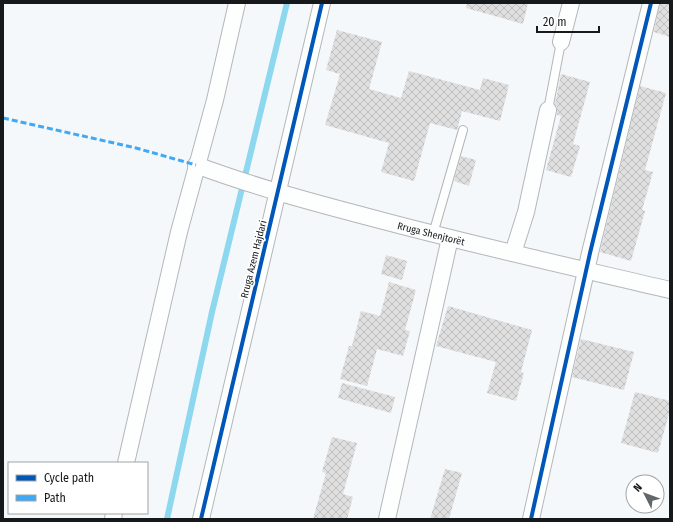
<svg xmlns="http://www.w3.org/2000/svg" width="673" height="522" font-family="'Fira Sans Condensed',sans-serif">
  <defs>
    <pattern id="building-cross-hatch" width="8" height="8" patternUnits="userSpaceOnUse"><rect width="8" height="8" fill="#dfdfdf"/><path d="M0 0l8 8M0 8l8-8" fill="none" stroke="#bfbfbf"/></pattern>
  </defs>
  <rect width="100%" height="100%" fill="#f4f8fb"/>
  <g fill="none" stroke-linecap="round" stroke-linejoin="round">
    <path stroke="#8dd7ef" stroke-width="6" d="M 167,519 L 212,312 L 287,3"/>
  </g>
  <g fill="url(#building-cross-hatch)">
    <path d="M 467,3 L 528,3 L 523,24 L 466,8 Z"/>
    <path d="M 660,3 L 670,3 L 670,37 L 654,32 Z"/>
    <path d="M 337,30 L 382,42 L 369,89 L 401,98 L 409,71 L 480,90 L 483,78 L 509,85 L 500,121 L 462,111 L 457,130 L 430,123 L 414,181 L 381,172 L 389,143 L 325,125 L 340,74 L 326,70 Z"/>
    <path d="M 561,74 L 590,82 L 573,144 L 580,146 L 571,177 L 546,170 L 561,116 L 557,115 L 557,107 L 555,104 Z"/>
    <path d="M 640,86 L 666,93 L 645,170 L 653,172 L 642,210 L 645,211 L 631,261 L 600,252 Z"/>
    <path d="M 461,156 L 476,160 L 469,186 L 454,181 Z"/>
    <path d="M 386,255 L 407,261 L 402,280 L 381,274 Z"/>
    <path d="M 389,282 L 416,290 L 405,330 L 410,331 L 403,356 L 377,349 L 367,386 L 340,379 L 349,346 L 352,346 L 361,311 L 380,316 Z"/>
    <path d="M 448,306 L 532,330 L 521,372 L 524,373 L 516,401 L 487,393 L 496,362 L 436,346 Z"/>
    <path d="M 581,339 L 634,352 L 624,390 L 572,377 Z"/>
    <path d="M 342,383 L 395,397 L 391,413 L 338,398 Z"/>
    <path d="M 635,392 L 670,401 L 670,410 L 658,453 L 621,443 Z"/>
    <path d="M 332,437 L 357,443 L 343,494 L 353,497 L 347,519 L 313,519 L 326,473 L 322,472 Z"/>
    <path d="M 445,469 L 462,473 L 449,519 L 430,519 Z"/>
  </g>
  <g fill="none" stroke-linecap="round" stroke-linejoin="round">
    <g stroke="#b4b7ba" stroke-width="10">
      <g id="service">
        <path d="M 548,110 L 561,42"/>
        <path d="M 433,234 L 463,130"/>
      </g>
    </g>
    <g stroke="#b4b7ba" stroke-width="18">
      <g id="minor">
        <path d="M 561,42 L 571,3"/>
        <path id="s1" d="M 196,165 C 255,187 315,203 376,219 C 473,245 572,267 670,290"/>
        <path d="M 513,253 L 526,212 L 548,110"/>
        <path d="M 126,463 L 179,232 L 215,100 L 237,3"/>
        <path d="M 113,519 L 114,513"/>
        <path d="M 201,519 L 322,3"/>
        <path d="M 387,519 L 450,238"/>
        <path d="M 531,519 L 590,253 L 651,3"/>
      </g>
    </g>
    <use href="#service" stroke="#fdfefe" stroke-width="8"/>
    <use href="#minor" stroke="#fdfefe" stroke-width="16"/>
    <path stroke="#3fa9f5" stroke-width="3" stroke-dasharray="6 3" stroke-linecap="butt" d="M 3,118 L 136,148 L 196,165"/>
    <g stroke="#fff" stroke-width="6">
      <g id="cycleway">
        <path d="M 201,519 L 322,3"/>
        <path d="M 531,519 L 590,253 L 651,3"/>
      </g>
    </g>
    <use href="#cycleway" stroke="#0057b8" stroke-width="4"/>
  </g>
  <g text-anchor="middle" stroke-width="3.5" stroke-linejoin="round" paint-order="stroke">
    <g font-size="10" fill="#16191b" stroke="#fff">
      <text dy="4" stroke="none"><textPath href="#s1" startOffset="245">Rruga Shenjtorët</textPath></text>
      <text transform="translate(253 259) rotate(-76)" y="4">Rruga Azem Hajdari</text>
    </g>
  </g>
  <rect width="673" height="522" fill="none" stroke="#16191b" stroke-width="8"/>
  <rect x="8" y="462" width="140" height="52" fill="#ffffff" stroke="#a2a3a4"/>
  <rect x="16" y="475" width="20" height="6" fill="#0057b8" stroke="#a2a3a4"/>
  <text x="44" y="482" font-size="12" fill="#16191b">Cycle path</text>
  <rect x="16" y="495" width="20" height="6" fill="#3fa9f5" stroke="#a2a3a4"/>
  <text x="44" y="502" font-size="12" fill="#16191b">Path</text>
  <g transform="translate(645 494) rotate(312)"><circle r="19" fill="#ffffff" stroke="#a2a3a4"/>
  <path d="M0-3L7 15L0 10L-7 15Z" fill="#646769"/>
  <text y="-6" font-size="11" font-weight="bold" text-anchor="middle" fill="#16191b">N</text>
  </g>
  <path d="M537 26v6h62v-6" fill="none" stroke="#16191b" stroke-width="2"/>
  <text x="543" y="26" font-size="12" fill="#16191b" stroke="#ffffff" stroke-width="3" paint-order="stroke">20 m</text>
</svg>
